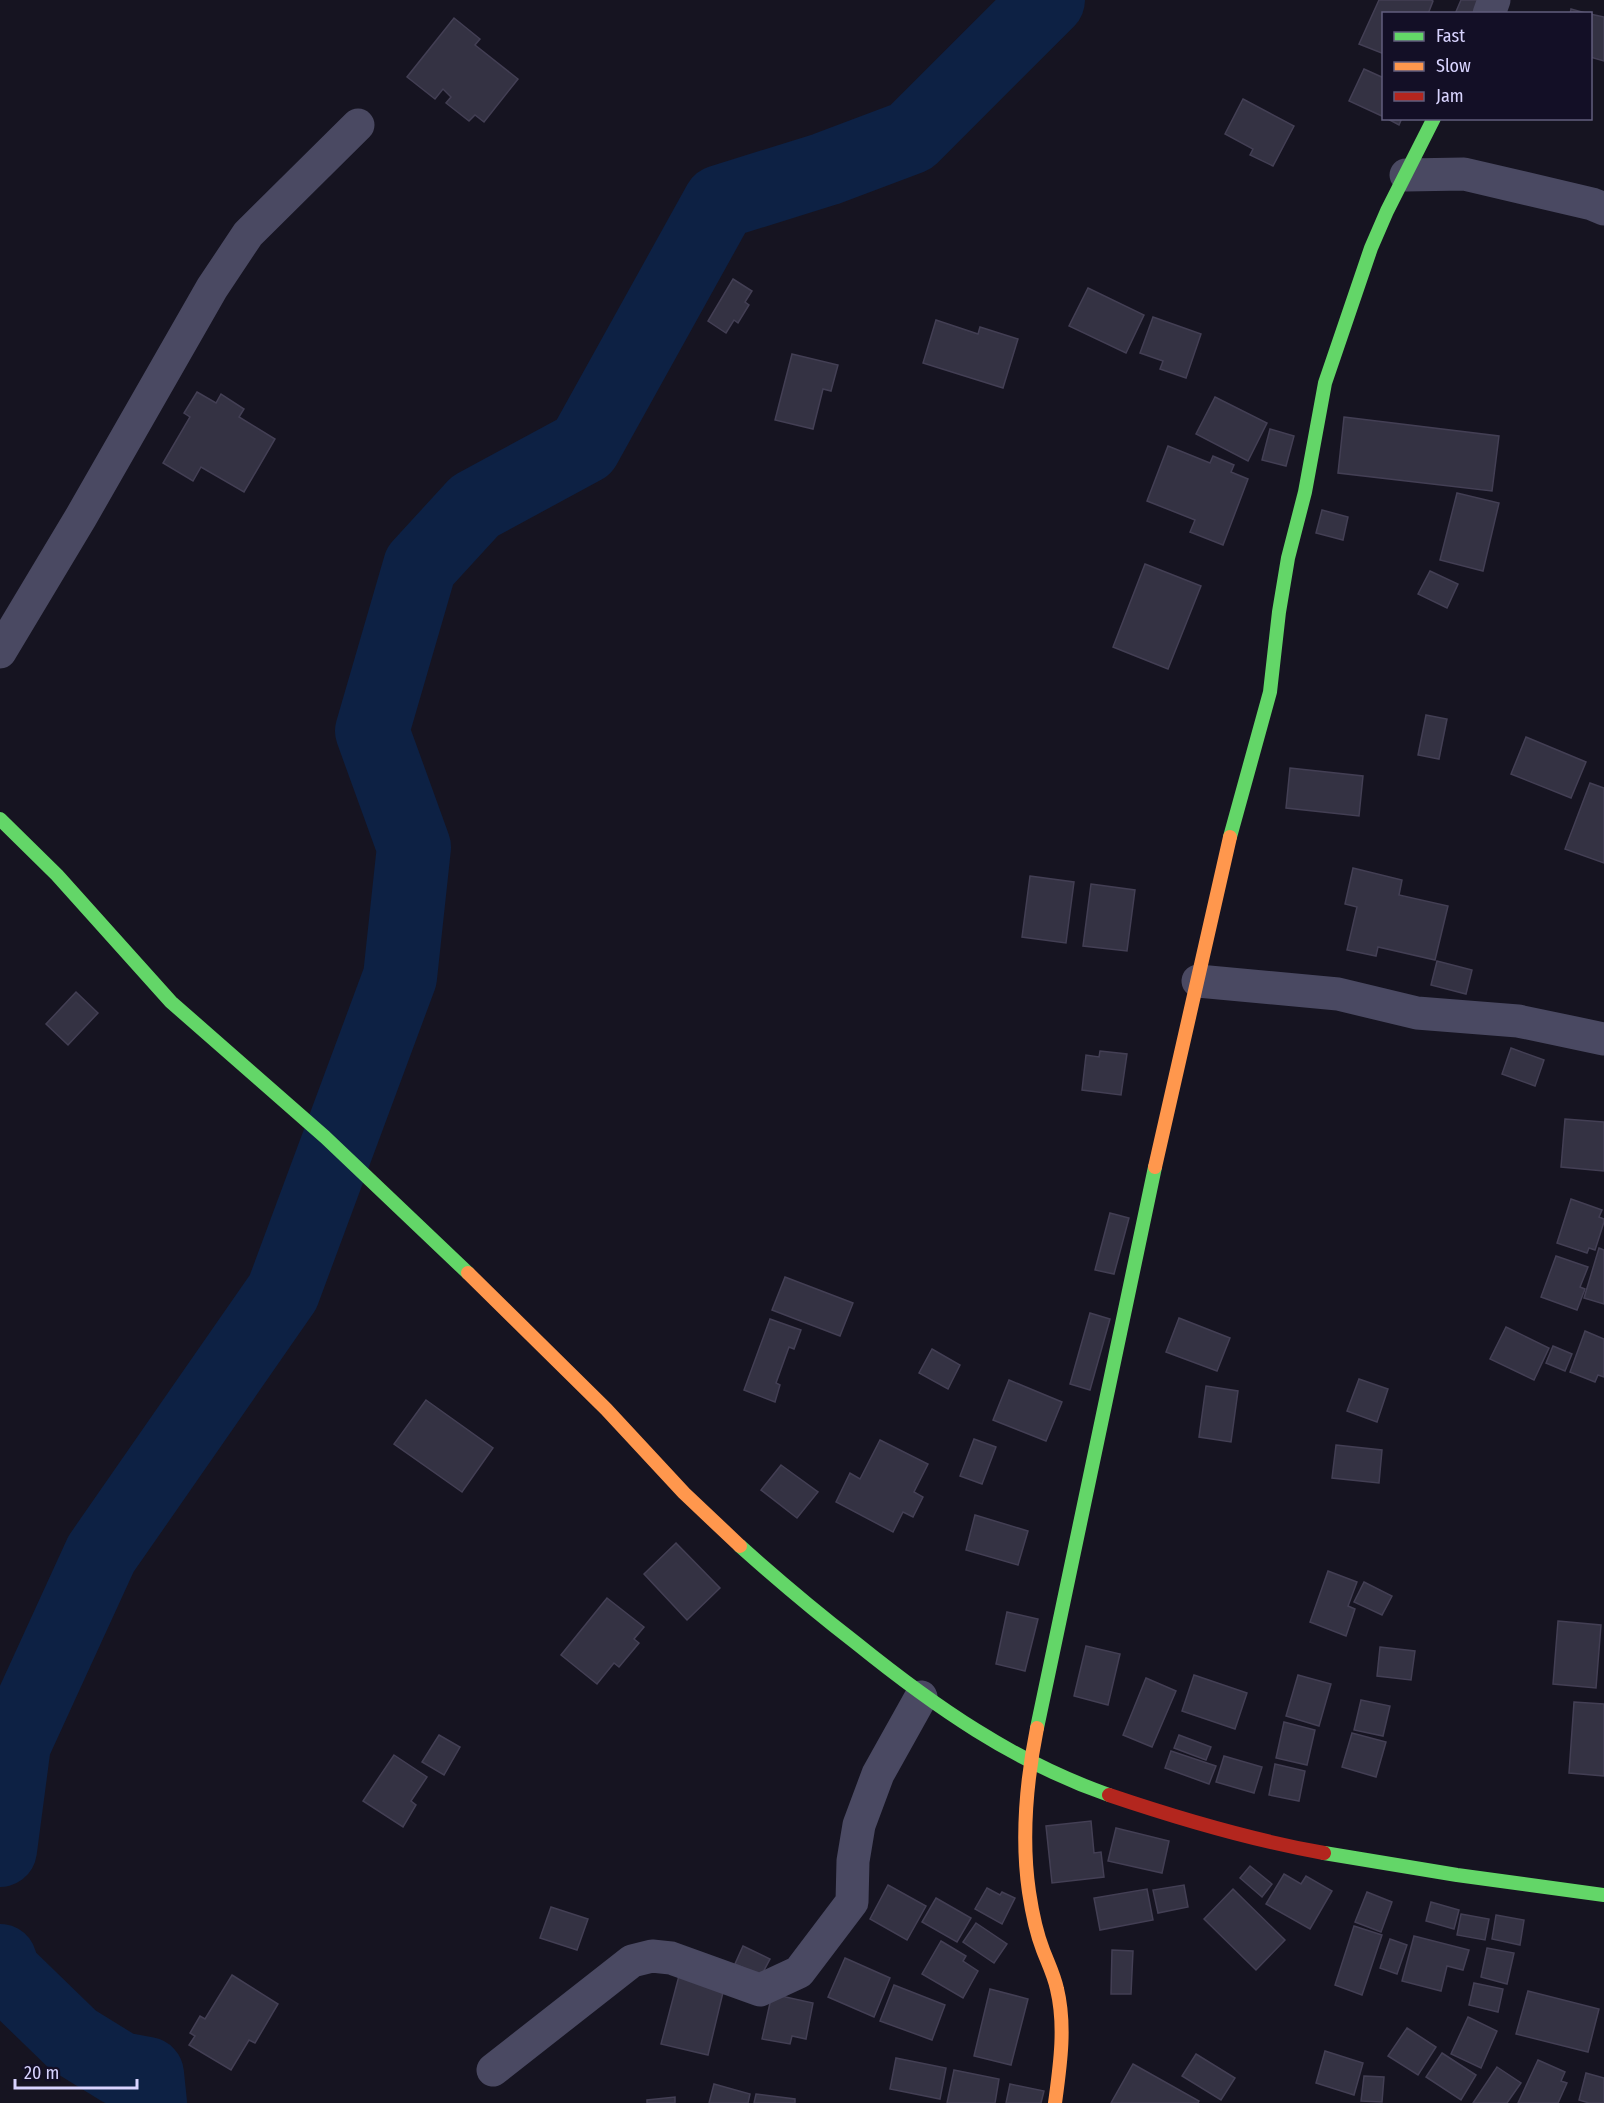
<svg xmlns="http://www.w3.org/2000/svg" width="1604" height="2103" font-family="'Fira Sans Condensed',sans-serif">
  <rect width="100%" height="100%" fill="#161421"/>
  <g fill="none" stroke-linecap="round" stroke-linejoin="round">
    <g stroke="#0d2144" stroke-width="74">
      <path d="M 0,1850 L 14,1744 L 101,1554 L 283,1292 L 400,977 L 414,847 L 372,731 L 420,566 L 475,506 L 584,447 L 720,202 L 826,169 L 911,137 L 1048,0"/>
      <path d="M 0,1961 L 3,1972 L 73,2040 L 120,2069 L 147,2074 L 150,2103"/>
    </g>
  </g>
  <g fill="#343243" stroke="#433f54" stroke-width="1.5">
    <path d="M 1379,0 L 1431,0 L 1433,1 L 1428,14 L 1384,14 L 1384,54 L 1359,44 Z"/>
    <path d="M 1461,0 L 1482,0 L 1476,14 L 1455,14 Z"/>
    <path d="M 1571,9 L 1589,14 L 1570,14 Z"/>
    <path d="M 1590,14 L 1604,17 L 1604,61 L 1590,57 Z"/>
    <path d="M 454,18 L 480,39 L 475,45 L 518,79 L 484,122 L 475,115 L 469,121 L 446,103 L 451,97 L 443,89 L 435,99 L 407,77 Z"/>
    <path d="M 1364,69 L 1384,78 L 1384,117 L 1349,101 Z"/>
    <path d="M 1243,99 L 1294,126 L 1273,166 L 1250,155 L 1253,149 L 1225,134 Z"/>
    <path d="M 1386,118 L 1402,118 L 1399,125 Z"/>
    <path d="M 733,279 L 752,291 L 745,302 L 749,305 L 738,323 L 734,320 L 726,333 L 708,321 Z"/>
    <path d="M 1088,288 L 1144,315 L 1126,353 L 1069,326 Z"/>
    <path d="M 1153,317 L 1201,334 L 1186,378 L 1160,369 L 1163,361 L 1140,353 Z"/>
    <path d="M 936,320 L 978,334 L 980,327 L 1018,339 L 1003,388 L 923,363 Z"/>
    <path d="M 792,354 L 838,365 L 831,391 L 823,389 L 813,429 L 775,420 Z"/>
    <path d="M 197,392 L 216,403 L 221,394 L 244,409 L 239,417 L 275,439 L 244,492 L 201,467 L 193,481 L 163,463 L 190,417 L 184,413 Z"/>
    <path d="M 1215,397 L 1267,423 L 1248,461 L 1196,434 Z"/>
    <path d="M 1344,417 L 1499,436 L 1492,491 L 1338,473 Z"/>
    <path d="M 1270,429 L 1294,436 L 1286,466 L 1262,460 Z"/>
    <path d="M 1168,446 L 1210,463 L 1213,456 L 1234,465 L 1231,472 L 1248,479 L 1223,545 L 1190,532 L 1195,520 L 1147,501 Z"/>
    <path d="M 1457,493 L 1499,503 L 1483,571 L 1440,560 Z"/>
    <path d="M 1322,510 L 1348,517 L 1343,540 L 1316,533 Z"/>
    <path d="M 1145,564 L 1201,586 L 1168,669 L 1113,647 Z"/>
    <path d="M 1430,571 L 1458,584 L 1447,608 L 1418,594 Z"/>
    <path d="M 1426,715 L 1447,719 L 1439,759 L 1418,755 Z"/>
    <path d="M 1526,737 L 1586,762 L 1571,798 L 1511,774 Z"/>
    <path d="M 1290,768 L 1363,776 L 1359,816 L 1286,808 Z"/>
    <path d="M 1590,783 L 1604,788 L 1604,863 L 1565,849 Z"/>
    <path d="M 1353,868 L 1402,880 L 1399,895 L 1448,906 L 1435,960 L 1378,947 L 1376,956 L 1347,950 L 1357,907 L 1345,904 Z"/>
    <path d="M 1030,876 L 1074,882 L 1066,943 L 1022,937 Z"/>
    <path d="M 1091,884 L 1135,890 L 1127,951 L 1083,946 Z"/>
    <path d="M 1437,961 L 1472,970 L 1466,994 L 1431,985 Z"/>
    <path d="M 76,992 L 98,1013 L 68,1045 L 46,1024 Z"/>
    <path d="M 1511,1048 L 1544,1060 L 1535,1086 L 1502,1074 Z"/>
    <path d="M 1100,1051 L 1127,1054 L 1121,1095 L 1082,1090 L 1086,1055 L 1099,1057 Z"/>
    <path d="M 1565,1119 L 1604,1122 L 1604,1171 L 1561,1167 Z"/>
    <path d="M 1571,1199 L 1602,1210 L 1599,1217 L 1604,1219 L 1604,1222 L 1595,1250 L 1589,1248 L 1587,1253 L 1557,1243 Z"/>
    <path d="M 1110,1213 L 1129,1218 L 1114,1274 L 1095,1270 Z"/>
    <path d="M 1599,1248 L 1604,1250 L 1604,1304 L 1584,1298 Z"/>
    <path d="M 1556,1256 L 1588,1267 L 1580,1287 L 1585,1289 L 1577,1310 L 1541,1297 Z"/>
    <path d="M 785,1277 L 853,1303 L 840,1336 L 772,1310 Z"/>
    <path d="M 1090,1313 L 1110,1319 L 1090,1390 L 1070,1384 Z"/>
    <path d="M 1179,1318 L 1230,1338 L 1217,1371 L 1166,1352 Z"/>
    <path d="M 770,1319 L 801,1330 L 794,1349 L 789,1347 L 776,1383 L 780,1385 L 775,1402 L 744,1390 Z"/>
    <path d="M 1506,1327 L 1549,1348 L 1534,1380 L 1490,1359 Z"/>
    <path d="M 1585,1331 L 1604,1339 L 1604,1377 L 1598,1375 L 1595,1382 L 1570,1372 Z"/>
    <path d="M 1553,1346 L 1572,1354 L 1565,1371 L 1546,1363 Z"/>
    <path d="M 932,1349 L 960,1365 L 948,1389 L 919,1373 Z"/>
    <path d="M 1359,1379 L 1388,1389 L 1377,1422 L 1347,1411 Z"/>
    <path d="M 1009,1380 L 1062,1402 L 1046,1441 L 993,1420 Z"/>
    <path d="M 1206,1386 L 1238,1391 L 1231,1442 L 1199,1437 Z"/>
    <path d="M 426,1400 L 493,1448 L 462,1492 L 394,1444 Z"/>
    <path d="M 974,1439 L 996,1447 L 982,1484 L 960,1476 Z"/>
    <path d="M 880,1440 L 928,1464 L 914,1492 L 923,1497 L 913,1517 L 903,1512 L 893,1532 L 836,1502 L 850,1473 L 860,1479 Z"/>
    <path d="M 1336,1445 L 1382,1450 L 1379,1483 L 1332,1478 Z"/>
    <path d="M 781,1465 L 818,1492 L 797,1518 L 761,1490 Z"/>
    <path d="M 975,1515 L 1028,1531 L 1018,1565 L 966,1550 Z"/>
    <path d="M 676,1543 L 720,1588 L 687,1620 L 644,1574 Z"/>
    <path d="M 1328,1571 L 1357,1582 L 1348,1606 L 1355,1609 L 1346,1636 L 1310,1622 Z"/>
    <path d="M 1364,1582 L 1392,1596 L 1382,1615 L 1354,1602 Z"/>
    <path d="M 607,1598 L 644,1627 L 634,1639 L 639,1643 L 619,1667 L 614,1663 L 597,1684 L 561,1655 Z"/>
    <path d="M 1007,1612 L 1038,1619 L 1025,1671 L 996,1664 Z"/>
    <path d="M 1558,1621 L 1601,1625 L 1596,1688 L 1553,1684 Z"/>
    <path d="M 1086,1646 L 1120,1654 L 1108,1705 L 1074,1696 Z"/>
    <path d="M 1380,1647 L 1415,1651 L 1411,1680 L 1377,1676 Z"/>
    <path d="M 1194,1675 L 1247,1693 L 1235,1729 L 1182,1711 Z"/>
    <path d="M 1298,1675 L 1331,1684 L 1319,1726 L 1286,1716 Z"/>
    <path d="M 1146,1678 L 1176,1691 L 1152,1747 L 1123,1735 Z"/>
    <path d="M 1361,1700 L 1390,1706 L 1383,1736 L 1354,1730 Z"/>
    <path d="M 1574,1702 L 1604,1704 L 1604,1776 L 1569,1773 Z"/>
    <path d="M 1284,1722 L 1315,1730 L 1307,1765 L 1276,1758 Z"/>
    <path d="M 1352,1733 L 1386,1742 L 1376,1777 L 1342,1767 Z"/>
    <path d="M 439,1735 L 460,1747 L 444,1775 L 422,1762 Z"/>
    <path d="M 1179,1735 L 1211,1747 L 1206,1760 L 1174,1748 Z"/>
    <path d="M 1171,1751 L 1216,1766 L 1209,1784 L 1165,1768 Z"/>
    <path d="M 394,1755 L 427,1777 L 411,1801 L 416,1805 L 403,1827 L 363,1801 Z"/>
    <path d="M 1224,1756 L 1262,1767 L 1254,1793 L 1216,1782 Z"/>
    <path d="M 1275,1764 L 1305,1771 L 1299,1801 L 1269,1795 Z"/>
    <path d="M 1091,1821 L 1094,1853 L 1101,1852 L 1104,1877 L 1052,1883 L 1046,1826 Z"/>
    <path d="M 1116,1828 L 1169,1841 L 1162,1873 L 1108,1861 Z"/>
    <path d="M 1250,1866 L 1272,1884 L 1262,1897 L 1240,1878 Z"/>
    <path d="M 1284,1874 L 1301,1884 L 1306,1876 L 1332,1891 L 1310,1929 L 1266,1904 Z"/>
    <path d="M 888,1885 L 926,1906 L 907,1940 L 870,1919 Z"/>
    <path d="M 1184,1885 L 1188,1907 L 1158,1913 L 1153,1890 Z"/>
    <path d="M 987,1888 L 1000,1895 L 1002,1892 L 1015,1898 L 1002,1924 L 975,1909 Z"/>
    <path d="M 1147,1889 L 1153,1920 L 1100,1930 L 1094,1898 Z"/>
    <path d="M 1233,1889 L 1285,1940 L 1256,1970 L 1204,1919 Z"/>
    <path d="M 1367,1892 L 1392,1902 L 1381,1932 L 1355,1922 Z"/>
    <path d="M 936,1898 L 971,1918 L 957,1942 L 922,1922 Z"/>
    <path d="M 1431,1902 L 1459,1910 L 1454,1929 L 1426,1921 Z"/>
    <path d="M 551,1907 L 588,1919 L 577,1950 L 540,1938 Z"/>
    <path d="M 1461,1914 L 1489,1919 L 1485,1940 L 1457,1935 Z"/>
    <path d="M 1496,1915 L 1524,1920 L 1520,1945 L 1492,1939 Z"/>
    <path d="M 976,1923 L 1007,1944 L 994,1963 L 963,1942 Z"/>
    <path d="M 1354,1926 L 1382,1935 L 1362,1995 L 1335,1985 Z"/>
    <path d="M 1414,1936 L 1469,1950 L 1463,1970 L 1447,1966 L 1441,1991 L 1402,1981 Z"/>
    <path d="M 1390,1939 L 1407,1945 L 1397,1974 L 1380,1968 Z"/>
    <path d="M 941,1941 L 966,1956 L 963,1961 L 978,1971 L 963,1998 L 922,1974 Z"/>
    <path d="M 743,1946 L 770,1959 L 761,1976 L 735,1964 Z"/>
    <path d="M 1487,1948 L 1514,1953 L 1507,1984 L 1481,1977 Z"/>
    <path d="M 1112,1950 L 1133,1951 L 1131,1994 L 1111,1994 Z"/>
    <path d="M 845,1958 L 890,1978 L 874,2017 L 828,1997 Z"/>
    <path d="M 680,1972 L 725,1984 L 708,2055 L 661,2044 Z"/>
    <path d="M 232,1975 L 278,2004 L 255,2043 L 249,2040 L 231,2070 L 189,2045 L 195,2036 L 190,2033 L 200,2016 L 205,2019 Z"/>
    <path d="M 1474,1983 L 1503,1989 L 1498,2012 L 1469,2005 Z"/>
    <path d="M 894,1985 L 945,2005 L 932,2040 L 880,2021 Z"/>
    <path d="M 990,1989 L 1028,1999 L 1011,2065 L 974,2056 Z"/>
    <path d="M 1528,1991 L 1599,2009 L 1588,2052 L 1516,2034 Z"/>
    <path d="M 772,1994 L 813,2003 L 806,2039 L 792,2036 L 790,2044 L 762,2039 Z"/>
    <path d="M 1468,2017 L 1497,2031 L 1481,2068 L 1451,2054 Z"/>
    <path d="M 1407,2028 L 1436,2047 L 1418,2075 L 1388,2056 Z"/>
    <path d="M 1325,2051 L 1363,2063 L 1354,2095 L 1316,2083 Z"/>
    <path d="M 1442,2053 L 1476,2075 L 1461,2100 L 1426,2077 Z"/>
    <path d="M 1196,2054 L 1235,2078 L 1221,2100 L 1182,2076 Z"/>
    <path d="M 896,2058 L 946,2068 L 940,2099 L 890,2089 Z"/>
    <path d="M 1538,2060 L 1565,2072 L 1561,2081 L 1567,2083 L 1558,2103 L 1518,2103 Z"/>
    <path d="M 1133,2064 L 1199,2101 L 1198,2103 L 1111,2103 Z"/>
    <path d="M 1497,2067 L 1521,2083 L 1507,2103 L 1473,2103 Z"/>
    <path d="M 954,2070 L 999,2079 L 995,2103 L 947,2103 Z"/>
    <path d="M 1586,2073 L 1604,2078 L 1604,2103 L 1589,2103 L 1579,2100 Z"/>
    <path d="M 1364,2076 L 1384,2077 L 1382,2102 L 1361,2101 Z"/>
    <path d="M 714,2084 L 750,2094 L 748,2103 L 709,2103 Z"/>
    <path d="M 1010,2084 L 1044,2091 L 1041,2103 L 1006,2103 Z"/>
    <path d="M 756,2094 L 795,2099 L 795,2103 L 754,2103 Z"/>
    <path d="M 675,2097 L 675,2103 L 647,2103 L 647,2100 Z"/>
  </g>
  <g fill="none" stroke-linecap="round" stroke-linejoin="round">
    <g stroke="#4a4962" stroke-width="33">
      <path d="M 1489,14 L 1494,0"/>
      <path d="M 1406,175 L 1464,174 L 1592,204 L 1604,209"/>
      <path d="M 0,652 L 81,517 L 212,288 L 248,234 L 358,125"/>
      <path d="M 1198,981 L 1338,994 L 1417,1013 L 1518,1021 L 1604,1039"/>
      <path d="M 493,2070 L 632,1961 L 652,1956 L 671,1958 L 760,1990 L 799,1972 L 852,1902 L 853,1861 L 859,1825 L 878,1774 L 921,1697"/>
    </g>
    <g stroke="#63d668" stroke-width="14">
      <path d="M 0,819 L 57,875 L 171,1002 L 325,1137 L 468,1273"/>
      <path d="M 1230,837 L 1270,692 L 1279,612 L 1288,558 L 1305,492 L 1325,383 L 1371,248 L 1387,211 L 1434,118"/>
      <path d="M 740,1546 C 778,1580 816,1612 856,1643 C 934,1706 1014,1762 1109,1795"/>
      <path d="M 1037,1728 L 1155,1167"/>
      <path d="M 1324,1853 L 1457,1875 L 1604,1895"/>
    </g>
    <g stroke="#ff974d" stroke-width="14">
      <path d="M 1155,1167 L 1230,837"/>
      <path d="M 468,1273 L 606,1409 L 684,1493 L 740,1546"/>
      <path d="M 1037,1728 C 1026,1783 1021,1837 1029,1892 C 1032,1912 1036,1932 1043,1950 C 1048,1963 1054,1975 1057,1989 C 1066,2026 1060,2066 1055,2103"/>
    </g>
    <path stroke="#b3261e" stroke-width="14" d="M 1109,1795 C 1180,1819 1251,1840 1324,1853"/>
  </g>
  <rect x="1382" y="12" width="210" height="108" fill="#130f26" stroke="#625e7d" stroke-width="1.5"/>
  <rect x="1394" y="32" width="30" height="9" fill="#63d668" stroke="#625e7d" stroke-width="1.5"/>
  <text x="1436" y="42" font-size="18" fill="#d9d4ff">Fast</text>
  <rect x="1394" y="62" width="30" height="9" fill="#ff974d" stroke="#625e7d" stroke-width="1.5"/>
  <text x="1436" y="72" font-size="18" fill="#d9d4ff">Slow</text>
  <rect x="1394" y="92" width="30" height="9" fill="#b3261e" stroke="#625e7d" stroke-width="1.5"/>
  <text x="1436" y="102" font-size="18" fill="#d9d4ff">Jam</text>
  <path d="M15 2079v9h122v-9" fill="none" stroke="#d9d4ff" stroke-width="3"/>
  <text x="24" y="2079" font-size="18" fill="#d9d4ff" stroke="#130f26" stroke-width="4.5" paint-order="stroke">20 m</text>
</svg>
